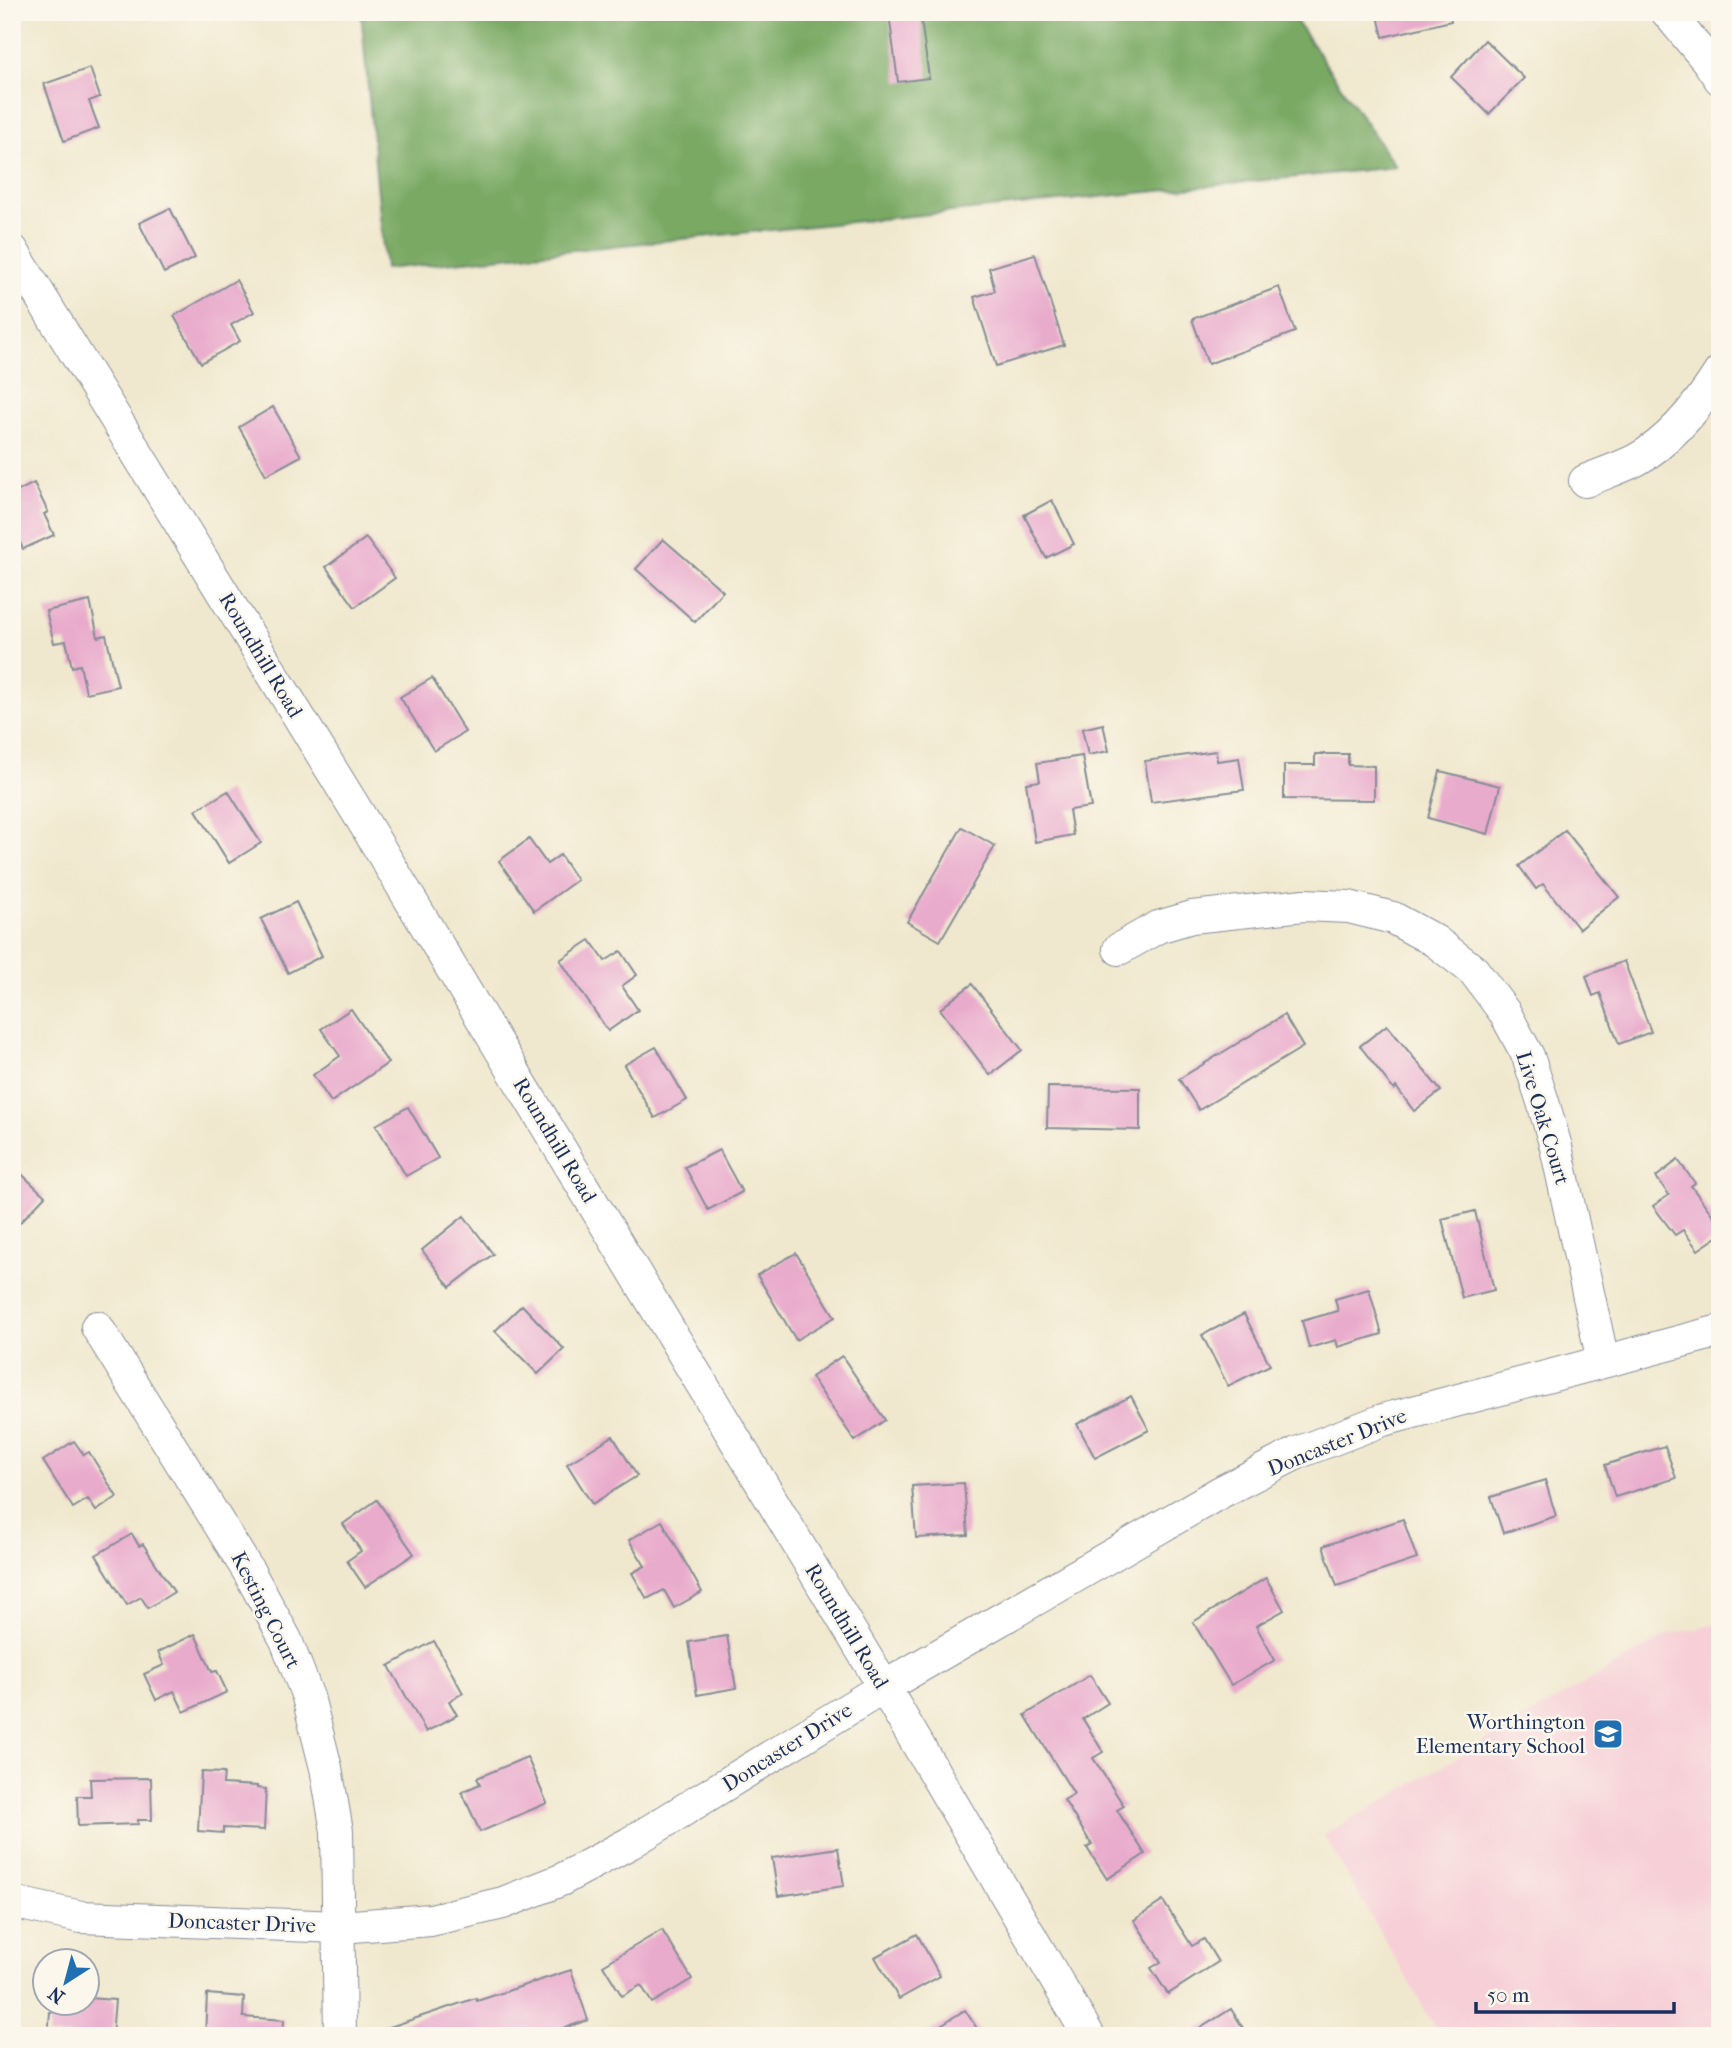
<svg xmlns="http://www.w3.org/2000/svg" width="1732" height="2048" font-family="'IM FELL French Canon',serif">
  <rect width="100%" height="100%" fill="#fbf7ec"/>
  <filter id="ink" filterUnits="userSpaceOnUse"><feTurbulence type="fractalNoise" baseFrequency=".0143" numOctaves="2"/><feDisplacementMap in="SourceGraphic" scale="14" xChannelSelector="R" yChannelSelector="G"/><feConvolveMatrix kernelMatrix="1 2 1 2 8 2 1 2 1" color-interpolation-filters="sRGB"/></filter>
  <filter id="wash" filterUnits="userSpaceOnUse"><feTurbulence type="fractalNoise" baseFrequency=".00686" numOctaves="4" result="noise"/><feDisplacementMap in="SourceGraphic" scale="28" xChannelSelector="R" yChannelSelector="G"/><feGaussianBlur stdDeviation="1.57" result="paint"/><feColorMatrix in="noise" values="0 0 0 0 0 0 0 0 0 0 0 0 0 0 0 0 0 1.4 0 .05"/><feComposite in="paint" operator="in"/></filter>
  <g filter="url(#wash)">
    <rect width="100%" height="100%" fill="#f0e8ce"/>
    <path fill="#f6cfd7" d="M 1720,1624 L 1720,2036 L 1440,2036 L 1324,1835 L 1669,1634 Z"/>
    <path fill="#79a963" stroke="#4a6c60" stroke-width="2" d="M 361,12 L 1290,12 L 1396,167 L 385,269 Z"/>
    <g id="blocks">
      <g fill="#e9abcc">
        <path d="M 907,12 L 920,12 L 929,78 L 898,82 L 889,14 Z"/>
        <path d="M 1377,12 L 1450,12 L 1451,21 L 1383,37 Z"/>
        <path d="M 1485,40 L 1524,78 L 1489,114 L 1451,77 Z"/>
        <path d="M 90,68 L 100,97 L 89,101 L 99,128 L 64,141 L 44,84 Z"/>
        <path d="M 170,208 L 195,258 L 164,273 L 139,223 Z"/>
        <path d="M 1035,254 L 1064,345 L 996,366 L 974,297 L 995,291 L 989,268 Z"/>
        <path d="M 236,280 L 254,312 L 231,325 L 240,341 L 201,363 L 174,316 Z"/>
        <path d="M 1279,287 L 1295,332 L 1208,364 L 1192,319 Z"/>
        <path d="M 273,407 L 301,456 L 266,475 L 239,427 Z"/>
        <path d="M 34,483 L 48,512 L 44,514 L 54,535 L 23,549 L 12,526 L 12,494 Z"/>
        <path d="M 1052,500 L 1074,544 L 1046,558 L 1024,515 Z"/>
        <path d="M 366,538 L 395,578 L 355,607 L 326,567 Z"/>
        <path d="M 663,539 L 723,591 L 695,622 L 636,569 Z"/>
        <path d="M 90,601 L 98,637 L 106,635 L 118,686 L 86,693 L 80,665 L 72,667 L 66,641 L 54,643 L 46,611 Z"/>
        <path d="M 432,678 L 465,732 L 434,751 L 400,697 Z"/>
        <path d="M 1103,724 L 1109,751 L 1088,755 L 1082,729 Z"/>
        <path d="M 1216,751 L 1217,761 L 1239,758 L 1244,790 L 1151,802 L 1145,761 Z"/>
        <path d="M 1315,754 L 1348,754 L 1348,765 L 1374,766 L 1374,800 L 1284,799 L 1284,765 L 1315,765 Z"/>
        <path d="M 1082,756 L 1091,807 L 1069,810 L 1073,835 L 1035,842 L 1026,783 L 1040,781 L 1037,763 Z"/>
        <path d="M 1440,771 L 1500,786 L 1488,834 L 1428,818 Z"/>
        <path d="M 228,791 L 261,843 L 229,863 L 196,810 Z"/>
        <path d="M 962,827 L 995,846 L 940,941 L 907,922 Z"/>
        <path d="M 1565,830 L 1619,897 L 1579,929 L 1543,884 L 1536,889 L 1519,866 Z"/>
        <path d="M 529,839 L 547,864 L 560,855 L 577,880 L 534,911 L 499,861 Z"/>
        <path d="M 296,902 L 322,956 L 288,973 L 261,919 Z"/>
        <path d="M 590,940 L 605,961 L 621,951 L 637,975 L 622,986 L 638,1010 L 608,1031 L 560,960 Z"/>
        <path d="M 1624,961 L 1651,1032 L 1619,1044 L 1600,993 L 1593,996 L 1586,976 Z"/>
        <path d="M 972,984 L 1022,1050 L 990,1075 L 940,1009 Z"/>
        <path d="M 351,1009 L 388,1063 L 331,1102 L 313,1075 L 340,1056 L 321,1029 Z"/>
        <path d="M 1284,1015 L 1303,1047 L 1199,1110 L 1179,1079 Z"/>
        <path d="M 1387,1025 L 1441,1091 L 1414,1111 L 1396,1087 L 1394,1090 L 1360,1046 Z"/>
        <path d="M 656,1047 L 687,1100 L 655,1118 L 624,1065 Z"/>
        <path d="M 1048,1087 L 1140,1088 L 1140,1130 L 1047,1128 Z"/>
        <path d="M 408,1107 L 438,1158 L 406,1176 L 376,1125 Z"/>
        <path d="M 719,1150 L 742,1192 L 708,1210 L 685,1167 Z"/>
        <path d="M 1678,1160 L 1695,1183 L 1691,1186 L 1720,1225 L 1720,1235 L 1698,1250 L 1683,1230 L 1675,1235 L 1653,1206 L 1669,1195 L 1656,1177 Z"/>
        <path d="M 12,1165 L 45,1196 L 12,1231 Z"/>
        <path d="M 1475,1211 L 1494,1290 L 1462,1298 L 1442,1219 Z"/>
        <path d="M 464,1216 L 493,1254 L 450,1287 L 422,1250 Z"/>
        <path d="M 796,1253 L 835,1317 L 796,1340 L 757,1275 Z"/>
        <path d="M 1369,1289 L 1382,1334 L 1338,1347 L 1336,1340 L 1309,1348 L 1302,1321 L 1338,1311 L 1335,1299 Z"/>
        <path d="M 522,1305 L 564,1349 L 538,1374 L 495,1331 Z"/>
        <path d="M 1244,1314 L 1270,1365 L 1228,1386 L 1202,1335 Z"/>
        <path d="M 842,1356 L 885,1420 L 855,1441 L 811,1377 Z"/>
        <path d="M 1131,1396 L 1149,1430 L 1095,1458 L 1077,1424 Z"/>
        <path d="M 613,1436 L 637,1476 L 592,1504 L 567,1464 Z"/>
        <path d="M 74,1441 L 84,1455 L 89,1452 L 117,1497 L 96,1511 L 88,1499 L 73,1508 L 43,1461 Z"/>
        <path d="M 1665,1446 L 1676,1478 L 1615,1497 L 1605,1465 Z"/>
        <path d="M 1545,1480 L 1556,1516 L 1503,1533 L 1491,1497 Z"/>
        <path d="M 964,1483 L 968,1535 L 916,1538 L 912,1486 Z"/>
        <path d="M 377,1500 L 414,1554 L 365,1587 L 347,1561 L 361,1551 L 343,1524 Z"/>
        <path d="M 1403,1519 L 1417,1559 L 1337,1586 L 1323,1546 Z"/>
        <path d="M 662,1521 L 702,1592 L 674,1608 L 664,1590 L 647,1599 L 632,1573 L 645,1566 L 629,1540 Z"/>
        <path d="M 132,1534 L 139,1546 L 143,1544 L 174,1592 L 148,1608 L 141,1597 L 127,1605 L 96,1555 Z"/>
        <path d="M 1266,1578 L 1284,1610 L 1256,1626 L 1275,1660 L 1231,1685 L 1193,1622 Z"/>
        <path d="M 195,1634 L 212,1672 L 217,1671 L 227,1692 L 184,1712 L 174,1691 L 156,1700 L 144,1674 L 164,1665 L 158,1652 Z"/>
        <path d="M 727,1636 L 736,1688 L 697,1695 L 689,1642 Z"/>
        <path d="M 434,1641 L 463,1693 L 449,1701 L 457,1715 L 426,1732 L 389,1666 Z"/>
        <path d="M 1090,1675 L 1108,1703 L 1083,1719 L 1103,1752 L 1093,1758 L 1124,1806 L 1117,1810 L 1145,1854 L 1107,1879 L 1087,1848 L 1092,1845 L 1064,1800 L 1074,1794 L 1025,1715 Z"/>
        <path d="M 527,1757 L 547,1803 L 480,1832 L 462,1792 L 480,1784 L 477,1778 Z"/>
        <path d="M 201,1772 L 224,1773 L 223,1784 L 257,1786 L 257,1788 L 266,1789 L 264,1830 L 223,1828 L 223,1833 L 198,1831 Z"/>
        <path d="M 151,1778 L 152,1820 L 138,1820 L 138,1824 L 78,1826 L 77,1796 L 91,1796 L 90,1779 Z"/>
        <path d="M 838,1848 L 844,1886 L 778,1896 L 772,1858 Z"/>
        <path d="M 1163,1901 L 1192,1946 L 1204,1939 L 1218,1962 L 1168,1994 L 1151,1968 L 1161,1962 L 1134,1920 Z"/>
        <path d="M 662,1930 L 692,1979 L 652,2003 L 641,1985 L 622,1996 L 603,1965 Z"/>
        <path d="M 917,1934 L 940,1976 L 899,1999 L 875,1957 Z"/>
        <path d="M 571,1970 L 588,2020 L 540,2036 L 376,2036 L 375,2032 L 476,1998 L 477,2001 Z"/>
        <path d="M 207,1994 L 244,1997 L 243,2017 L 284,2020 L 283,2036 L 205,2036 Z"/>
        <path d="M 88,1998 L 115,2000 L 112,2036 L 48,2036 L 50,2012 L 68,2013 L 69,2003 L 88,2003 Z"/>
        <path d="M 1231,2009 L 1248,2036 L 1188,2036 Z"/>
        <path d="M 965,2010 L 982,2036 L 923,2036 Z"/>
      </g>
    </g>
  </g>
  <g filter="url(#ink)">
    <use href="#blocks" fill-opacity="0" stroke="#868c96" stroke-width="2"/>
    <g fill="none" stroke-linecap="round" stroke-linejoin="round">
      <g stroke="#868c96" stroke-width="34">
        <g id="street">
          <path d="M 1667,12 L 1707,60 L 1720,79"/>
          <path d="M 12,250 L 366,826 L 884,1687 L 1089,2036"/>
          <path d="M 1585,481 C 1602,474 1620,468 1636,460 C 1671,441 1699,405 1720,372"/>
          <path d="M 1119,949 L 1158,927 L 1192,917 L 1304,905 L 1349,907 L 1393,918 L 1435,941 L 1474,971 L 1505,1013 L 1528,1056 L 1543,1102 L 1556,1147 L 1603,1361"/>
          <path d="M 97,1327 L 249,1572 L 286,1640 L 308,1697 L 326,1768 L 337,1831 L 340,2036"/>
          <path d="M 12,1902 L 81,1917 L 340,1927 L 431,1920 L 503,1903 L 561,1880 L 630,1843 L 884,1687 L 1219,1493 L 1297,1453 L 1383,1420 L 1720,1331"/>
        </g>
      </g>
      <use href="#street" stroke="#fff" stroke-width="32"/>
    </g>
  </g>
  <defs>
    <g id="school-square" transform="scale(1.575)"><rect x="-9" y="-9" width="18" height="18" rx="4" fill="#1f6fb2" stroke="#fbf7ec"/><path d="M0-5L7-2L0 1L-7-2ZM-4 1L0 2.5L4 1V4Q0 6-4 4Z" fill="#fff"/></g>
  </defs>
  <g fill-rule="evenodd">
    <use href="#school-square" x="1608" y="1734"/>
  </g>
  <g text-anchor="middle" stroke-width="5" stroke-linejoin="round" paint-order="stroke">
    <g font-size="21" fill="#1b2f5e" stroke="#fbf7ec">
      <text transform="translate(261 655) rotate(59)" y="7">Roundhill Road</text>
      <text transform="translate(1543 1118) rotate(73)" y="7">Live Oak Court</text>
      <text transform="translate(555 1140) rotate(59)" y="7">Roundhill Road</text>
      <text transform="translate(1337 1442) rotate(-22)" y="7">Doncaster Drive</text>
      <text transform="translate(266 1610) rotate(63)" y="7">Kesting Court</text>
      <text transform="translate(847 1626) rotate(59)" y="7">Roundhill Road</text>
      <text transform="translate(787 1747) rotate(-32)" y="7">Doncaster Drive</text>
      <text transform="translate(242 1923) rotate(2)" y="7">Doncaster Drive</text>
    </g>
    <g font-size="21" fill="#1b2f5e" stroke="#fbf7ec" text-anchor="end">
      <text x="1585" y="1729">Worthington<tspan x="1585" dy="24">Elementary School</tspan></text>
    </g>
  </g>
  <rect width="1732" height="2048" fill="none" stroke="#fbf7ec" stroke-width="42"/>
  <g transform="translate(66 1982) rotate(216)"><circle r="33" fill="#fbf7ec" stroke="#a1a7b3" stroke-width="2"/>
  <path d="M0-5L12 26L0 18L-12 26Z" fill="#1f6fb2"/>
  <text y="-10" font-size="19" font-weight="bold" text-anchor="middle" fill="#1b2f5e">N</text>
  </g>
  <path d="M1476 2002v10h198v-10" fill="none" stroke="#1b2f5e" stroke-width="3.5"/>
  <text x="1487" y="2002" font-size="21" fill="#1b2f5e" stroke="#fbf7ec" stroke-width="5" paint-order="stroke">50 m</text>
</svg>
